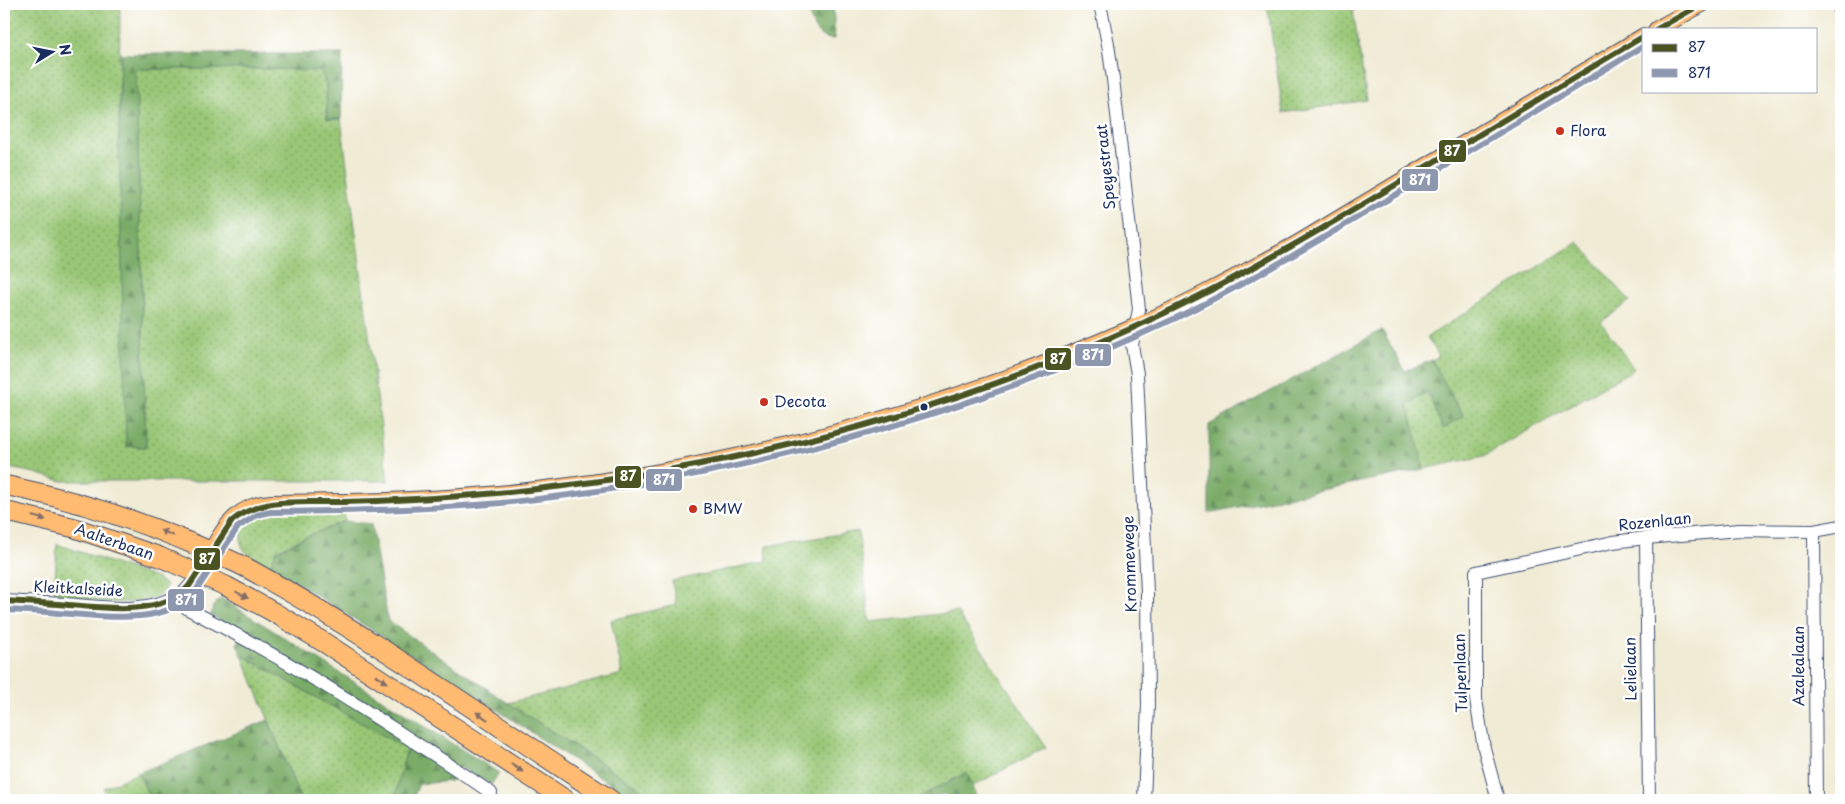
<svg xmlns="http://www.w3.org/2000/svg" width="1845" height="804" font-family="'Playpen Sans',sans-serif">
  <defs>
    <pattern id="grass-dots" width="8" height="8" patternUnits="userSpaceOnUse" patternTransform="scale(1.25)"><rect width="8" height="8" fill="#99c776"/><path d="M2 2h.1M6 6h.1" fill="none" stroke="#7ca264" stroke-width="1.8" stroke-linecap="round"/></pattern>
    <pattern id="forest-firs" width="22" height="20" patternUnits="userSpaceOnUse" patternTransform="scale(1.25)"><rect width="22" height="20" fill="#7aac67"/><path d="M5 1l3.5 6h-7zM16 11l3.5 6h-7z" fill="#638c58"/></pattern>
  </defs>
  <rect width="100%" height="100%" fill="#fff"/>
  <filter id="ink" filterUnits="userSpaceOnUse"><feTurbulence type="fractalNoise" baseFrequency=".02" numOctaves="2"/><feDisplacementMap in="SourceGraphic" scale="10" xChannelSelector="R" yChannelSelector="G"/><feConvolveMatrix kernelMatrix="1 2 1 2 8 2 1 2 1" color-interpolation-filters="sRGB"/></filter>
  <filter id="wash" filterUnits="userSpaceOnUse"><feTurbulence type="fractalNoise" baseFrequency=".0096" numOctaves="4" result="noise"/><feDisplacementMap in="SourceGraphic" scale="20" xChannelSelector="R" yChannelSelector="G"/><feGaussianBlur stdDeviation="1.12" result="paint"/><feColorMatrix in="noise" values="0 0 0 0 0 0 0 0 0 0 0 0 0 0 0 0 0 1.4 0 .05"/><feComposite in="paint" operator="in"/></filter>
  <g filter="url(#wash)">
    <rect width="100%" height="100%" fill="#f0ebd4"/>
    <g fill="url(#grass-dots)" stroke="#5a7b6a">
      <path d="M 4,4 L 120,4 L 119,144 L 127,446 L 146,447 L 136,69 L 274,69 L 321,71 L 326,85 L 327,119 L 341,119 L 388,481 L 62,481 L 35,473 L 4,467 Z"/>
      <path d="M 1267,4 L 1352,4 L 1367,100 L 1283,113 Z"/>
      <path d="M 1578,242 L 1630,301 L 1601,322 L 1634,369 L 1484,456 L 1424,469 L 1408,404 L 1429,392 L 1463,416 L 1432,360 L 1439,356 L 1427,337 Z"/>
      <path d="M 344,508 L 345,521 L 305,537 L 276,551 L 270,566 C 257,559 238,554 241,536 C 247,504 320,509 344,508 Z"/>
      <path d="M 858,531 L 870,622 L 957,612 L 1046,747 L 973,786 L 966,773 L 913,800 L 658,800 L 508,703 L 622,674 L 611,620 L 676,605 L 672,581 L 767,561 L 766,546 Z"/>
      <path d="M 57,544 L 156,578 L 166,585 C 161,614 74,598 54,595 Z"/>
      <path d="M 242,655 L 407,749 L 394,800 L 301,800 Z"/>
      <path d="M 138,773 L 151,800 L 110,800 L 103,788 Z"/>
    </g>
    <g fill="url(#forest-firs)" stroke="#4a6e62">
      <path d="M 808,4 L 866,4 L 833,5 L 835,39 C 814,40 810,21 808,4 Z"/>
      <path d="M 121,54 L 342,54 L 341,119 L 327,119 L 326,85 L 321,71 L 274,69 L 136,69 L 146,447 L 126,446 L 119,144 Z"/>
      <path d="M 1382,330 L 1405,371 L 1432,360 L 1463,417 L 1443,429 L 1428,392 L 1408,404 L 1424,469 L 1209,513 L 1209,425 Z"/>
      <path d="M 345,521 L 371,524 L 388,621 L 508,703 L 658,800 L 634,800 L 461,686 L 270,566 L 276,551 L 305,537 Z"/>
      <path d="M 221,598 L 499,773 L 491,785 L 460,767 L 451,781 L 419,784 L 412,800 L 394,800 L 407,749 L 242,655 L 237,644 L 243,633 L 211,615 L 213,606 Z"/>
      <path d="M 268,720 L 301,800 L 151,800 L 138,773 Z"/>
      <path d="M 967,773 L 979,800 L 948,800 L 944,793 L 932,800 L 913,800 Z"/>
    </g>
  </g>
  <g filter="url(#ink)">
    <g fill="none" stroke-linecap="round" stroke-linejoin="round">
      <g stroke="#3b4b70" stroke-width="14">
        <g id="minor">
          <path d="M 1100,4 L 1108,44 L 1113,79 L 1139,309 L 1132,345 L 1137,374 L 1147,592 L 1148,705 L 1144,800"/>
          <path d="M 1837,4 L 1841,12"/>
          <path d="M 1814,531 L 1816,800"/>
          <path d="M 1646,538 L 1649,800"/>
          <path d="M 174,597 L 188,609 C 263,647 335,690 405,736 C 434,755 463,773 491,793"/>
          <path d="M 4,601 C 24,602 45,603 65,604 C 104,607 146,615 181,594 C 189,589 193,580 199,573"/>
          <path d="M 1498,800 L 1484,748 L 1476,700 L 1476,572 L 1613,542 L 1646,538 L 1739,530 L 1814,531 L 1841,526"/>
        </g>
      </g>
      <g stroke="#3b4b70" stroke-width="18">
        <g id="major">
          <path d="M 1657,29 L 1702,4"/>
          <path d="M 199,573 C 213,550 226,515 255,506 C 260,504 265,504 270,503 C 356,502 442,501 528,491 C 736,468 940,412 1132,328 C 1188,304 1242,274 1295,245 L 1644,36"/>
        </g>
      </g>
      <g stroke="#3b4b70" stroke-width="21">
        <g id="highway">
          <path d="M 4,485 C 71,499 135,519 198,546 C 214,553 231,560 247,568 C 373,637 490,722 611,800"/>
          <path d="M 4,511 L 75,528 L 160,557 L 226,586 L 275,613 L 325,643 L 566,800"/>
        </g>
      </g>
      <use href="#minor" stroke="#fff" stroke-width="12"/>
      <use href="#major" stroke="#ffbb71" stroke-width="16"/>
      <use href="#highway" stroke="#ffbb71" stroke-width="19"/>
      <g stroke="#fff" stroke-width="10">
        <g id="bus-1">
          <path d="M 1657,29 L 1702,4"/>
          <path d="M 4,601 C 22,602 40,603 58,604 C 96,607 161,618 189,586 L 232,521 C 263,496 304,503 342,502 C 482,499 620,483 758,452 C 899,420 1044,372 1175,308 C 1253,270 1327,226 1402,181 C 1482,133 1563,85 1644,36"/>
        </g>
      </g>
      <g stroke="#fff" stroke-width="10">
        <path id="bus-2" d="M 4,610 C 22,611 40,611 58,613 C 99,616 165,627 195,592 L 238,527 L 257,515 L 271,512 C 348,511 424,510 501,503 C 730,480 968,417 1176,318 C 1254,280 1328,235 1402,191 C 1483,143 1563,95 1644,46"/>
      </g>
      <use href="#bus-1" stroke="#4a5321" stroke-width="6"/>
      <use href="#bus-2" stroke="#8d97ae" stroke-width="6"/>
    </g>
    <defs><path id="oneway-solid" d="M-6-.8H1V-3.2L6.5 0L1 3.2V.8H-6Z" transform="scale(1.25)"/></defs>
    <g fill="#826e67">
      <use href="#oneway-solid" transform="translate(39 518) rotate(15)"/>
      <use href="#oneway-solid" transform="translate(167 533) rotate(-158)"/>
      <use href="#oneway-solid" transform="translate(242 595) rotate(29)"/>
      <use href="#oneway-solid" transform="translate(381 679) rotate(33)"/>
      <use href="#oneway-solid" transform="translate(482 716) rotate(-146)"/>
      <use href="#oneway-solid" transform="translate(517 768) rotate(33)"/>
    </g>
  </g>
  <g fill="#c8321e" stroke="#fff" stroke-width="2">
    <circle cx="1560" cy="131" r="5"/>
    <circle cx="764" cy="402" r="5"/>
    <circle cx="693" cy="509" r="5"/>
  </g>
  <circle fill="#1b2f5e" stroke="#fff" stroke-width="2" cx="924" cy="407" r="4.5"/>
  <g text-anchor="middle" stroke-width="5" stroke-linejoin="round" paint-order="stroke">
    <g font-size="15" fill="#1b2f5e" stroke="#fff" text-anchor="start">
      <text x="1570" y="136">Flora</text>
      <text x="774" y="407">Decota</text>
      <text x="703" y="514">BMW</text>
    </g>
    <g font-size="15" fill="#1b2f5e" stroke="#fff">
      <text transform="translate(1106 167) rotate(-96)" y="5">Speyestraat</text>
      <text transform="translate(1655 522) rotate(-6)" y="5">Rozenlaan</text>
      <text transform="translate(114 542) rotate(19)" y="5">Aalterbaan</text>
      <text transform="translate(1130 564) rotate(-92)" y="5">Krommewege</text>
      <text transform="translate(78 589) rotate(3)" y="5">Kleitkalseide</text>
      <text transform="translate(1799 666) rotate(-90)" y="5">Azalealaan</text>
      <text transform="translate(1631 669) rotate(-91)" y="5">Lelielaan</text>
      <text transform="translate(1461 673) rotate(-92)" y="5">Tulpenlaan</text>
    </g>
  </g>
  <g stroke="#fff" stroke-width="2">
    <rect x="1438" y="139" width="29" height="24" rx="5" fill="#4a5321"/>
    <rect x="1401" y="168" width="38" height="24" rx="5" fill="#8d97ae"/>
    <rect x="1074" y="343" width="38" height="24" rx="5" fill="#8d97ae"/>
    <rect x="1044" y="347" width="28" height="24" rx="5" fill="#4a5321"/>
    <rect x="614" y="465" width="28" height="24" rx="5" fill="#4a5321"/>
    <rect x="645" y="468" width="38" height="24" rx="5" fill="#8d97ae"/>
    <rect x="193" y="547" width="28" height="24" rx="5" fill="#4a5321"/>
    <rect x="167" y="588" width="38" height="24" rx="5" fill="#8d97ae"/>
  </g>
  <g font-size="14" text-anchor="middle" font-weight="bold" fill="#fff">
    <text x="1452" y="156">87</text>
    <text x="1420" y="185">871</text>
    <text x="1093" y="360">871</text>
    <text x="1058" y="364">87</text>
    <text x="628" y="481">87</text>
    <text x="664" y="485">871</text>
    <text x="207" y="564">87</text>
    <text x="186" y="605">871</text>
  </g>
  <rect width="1845" height="804" fill="none" stroke="#fff" stroke-width="20"/>
  <rect x="1642" y="28" width="175" height="65" fill="#ffffff" stroke="#a4acbf"/>
  <rect x="1652" y="44" width="25" height="8" fill="#4a5321" stroke="#a4acbf"/>
  <text x="1688" y="52" font-size="15" fill="#1b2f5e">87</text>
  <rect x="1652" y="69" width="25" height="8" fill="#8d97ae" stroke="#a4acbf"/>
  <text x="1688" y="78" font-size="15" fill="#1b2f5e">871</text>
  <g transform="translate(52 52) rotate(80)" stroke="#ffffff" stroke-width="4" paint-order="stroke">
  <path d="M0-4L9 19L0 12L-9 19Z" fill="#1b2f5e"/>
  <text y="-8" font-size="14" font-weight="bold" text-anchor="middle" fill="#1b2f5e">N</text>
  </g>
</svg>
